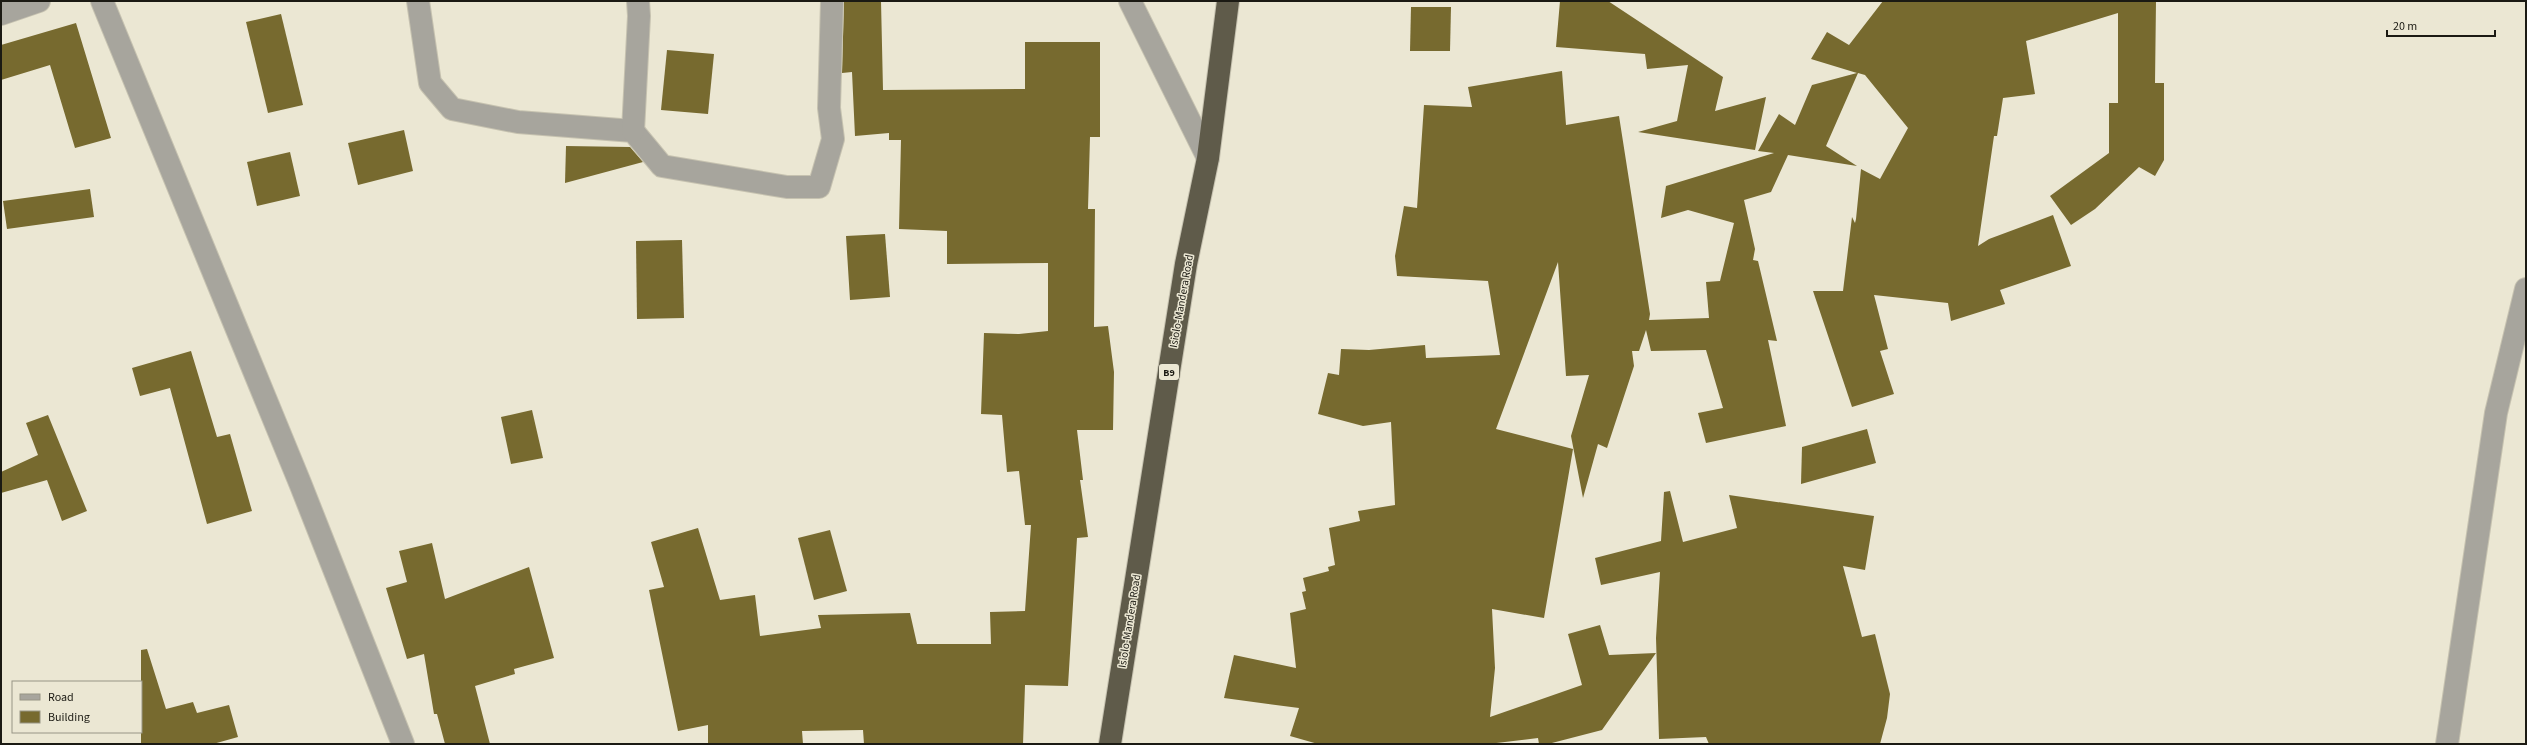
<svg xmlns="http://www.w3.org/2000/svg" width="2527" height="745" font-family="'Source Sans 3',sans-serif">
  <rect width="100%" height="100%" fill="#ebe7d3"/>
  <g fill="#776a2f">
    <path d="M 844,1 L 881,1 L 883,90 L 1025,89 L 1025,42 L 1100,42 L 1100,137 L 1090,137 L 1088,209 L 1095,209 L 1094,327 L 1108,326 L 1114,372 L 1113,430 L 1077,430 L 1083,480 L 1080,480 L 1088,537 L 1077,538 L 1068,686 L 1025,685 L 1023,744 L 864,744 L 863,730 L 802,731 L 803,744 L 708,744 L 708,725 L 678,731 L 649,590 L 664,587 L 651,542 L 698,528 L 720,600 L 755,595 L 760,636 L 821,628 L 818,615 L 910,613 L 917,644 L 991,644 L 990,612 L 1025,611 L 1031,525 L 1025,525 L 1019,471 L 1007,472 L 1002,415 L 981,414 L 984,333 L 1019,334 L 1048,331 L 1048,263 L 947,264 L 947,231 L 899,229 L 901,140 L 889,140 L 889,133 L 855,136 L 852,72 L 842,73 Z"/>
    <path d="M 1560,1 L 1608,1 L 1723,77 L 1715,111 L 1766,97 L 1755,150 L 1638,132 L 1677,121 L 1688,65 L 1647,69 L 1645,54 L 1556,47 Z"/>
    <path d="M 1883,1 L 2156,1 L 2155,83 L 2164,83 L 2164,160 L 2155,176 L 2139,167 L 2095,209 L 2071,225 L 2050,196 L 2109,153 L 2109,103 L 2118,103 L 2118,13 L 2026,41 L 2035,94 L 2003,98 L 1997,136 L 1994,136 L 1978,246 L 1989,239 L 2053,215 L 2071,266 L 2000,290 L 2005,304 L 1951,321 L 1948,303 L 1874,295 L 1888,349 L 1880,351 L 1894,394 L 1852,407 L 1813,291 L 1843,291 L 1852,217 L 1855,223 L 1856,219 L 1861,169 L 1880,179 L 1908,128 L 1865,75 L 1858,73 L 1826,146 L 1857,166 L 1788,155 L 1771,192 L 1744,200 L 1755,249 L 1753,260 L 1758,261 L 1777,341 L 1768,340 L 1786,426 L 1706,443 L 1698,413 L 1723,408 L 1706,350 L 1651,351 L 1646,330 L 1639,351 L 1632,351 L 1634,366 L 1607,448 L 1598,444 L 1583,498 L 1571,436 L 1589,375 L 1566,376 L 1558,262 L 1496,429 L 1573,449 L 1544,618 L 1492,609 L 1495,668 L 1490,717 L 1582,685 L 1568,634 L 1600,625 L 1609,655 L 1656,653 L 1602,730 L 1548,744 L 1539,744 L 1538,738 L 1488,744 L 1318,744 L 1290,736 L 1299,708 L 1224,698 L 1234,655 L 1296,668 L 1290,613 L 1306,609 L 1302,592 L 1306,591 L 1303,578 L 1329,571 L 1328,567 L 1335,565 L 1329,528 L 1360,521 L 1358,511 L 1395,505 L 1391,422 L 1363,426 L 1318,414 L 1328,373 L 1339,375 L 1341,349 L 1369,350 L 1425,345 L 1426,358 L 1500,355 L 1488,281 L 1397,276 L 1395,256 L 1404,206 L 1417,208 L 1424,105 L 1472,107 L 1468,87 L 1562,71 L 1566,125 L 1619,116 L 1650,314 L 1649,320 L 1709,318 L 1706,282 L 1720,281 L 1734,223 L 1688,210 L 1661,218 L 1666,186 L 1774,153 L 1758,151 L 1779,114 L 1795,125 L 1812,85 L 1857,73 L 1811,59 L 1827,32 L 1849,45 Z"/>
    <path d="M 1411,7 L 1451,7 L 1450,51 L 1410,51 Z"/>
    <path d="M 281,14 L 303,105 L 268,113 L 246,22 Z"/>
    <path d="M 76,23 L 111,138 L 75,148 L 50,65 L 1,80 L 1,45 Z"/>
    <path d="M 667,50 L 714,54 L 708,114 L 661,110 Z"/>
    <path d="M 404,130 L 413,171 L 358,185 L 348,143 Z"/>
    <path d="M 566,146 L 630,147 L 643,162 L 565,183 Z"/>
    <path d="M 290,152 L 300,196 L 257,206 L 247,162 Z"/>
    <path d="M 90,189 L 94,217 L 7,229 L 3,201 Z"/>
    <path d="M 885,234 L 890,297 L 850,300 L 846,236 Z"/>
    <path d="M 682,240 L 684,318 L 637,319 L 636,241 Z"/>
    <path d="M 191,351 L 217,437 L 230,434 L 252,511 L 207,524 L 170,388 L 140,396 L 132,368 Z"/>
    <path d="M 532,410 L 543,458 L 511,464 L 501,417 Z"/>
    <path d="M 48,415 L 87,511 L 62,521 L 47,480 L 1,493 L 1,472 L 38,455 L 26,423 Z"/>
    <path d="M 1867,429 L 1876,463 L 1801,484 L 1802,447 Z"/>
    <path d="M 1670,491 L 1683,542 L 1737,528 L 1729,495 L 1874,516 L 1865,570 L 1843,566 L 1862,637 L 1875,634 L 1890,694 L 1887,718 L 1880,744 L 1709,744 L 1706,737 L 1659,739 L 1656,638 L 1660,572 L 1601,585 L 1595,558 L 1661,541 L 1664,492 Z"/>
    <path d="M 830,530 L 847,591 L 814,600 L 798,538 Z"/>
    <path d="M 432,543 L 445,599 L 529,567 L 554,658 L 514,669 L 515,674 L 475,686 L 490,744 L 445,744 L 437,714 L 434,714 L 424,654 L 407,659 L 386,588 L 407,582 L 399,551 Z"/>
    <path d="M 147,649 L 166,709 L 193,702 L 197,713 L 229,705 L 238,737 L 213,744 L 141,744 L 141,650 Z"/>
  </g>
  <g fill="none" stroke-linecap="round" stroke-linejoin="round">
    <g stroke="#c6c2b0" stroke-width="24">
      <g id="minor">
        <path d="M 102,1 L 300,483 L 403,744"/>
        <path d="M 418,1 L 430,83 L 452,109 L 518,122 L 633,131 L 662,166 L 787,187 L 819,187 L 833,139 L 829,108 L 832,1"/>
        <path d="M 1130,1 L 1208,158"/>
        <path d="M 1,14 L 39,1"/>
        <path d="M 633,131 L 639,16 L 638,1"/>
        <path d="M 2447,744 L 2496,413 L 2526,289"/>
      </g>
    </g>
    <g stroke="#c6c2b0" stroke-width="24">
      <path id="highway" d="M 1110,744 L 1186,264 L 1208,158 L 1228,1"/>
    </g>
    <use href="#minor" stroke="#a7a59d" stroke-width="22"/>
    <use href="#highway" stroke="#5f5b4a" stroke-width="22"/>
  </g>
  <g text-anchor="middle" stroke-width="3" stroke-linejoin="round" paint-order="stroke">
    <rect fill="#ebe7d3" stroke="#59584d" stroke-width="1" x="1159" y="364" width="20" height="16" rx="3"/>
    <g font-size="10" font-weight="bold" fill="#1b1a13">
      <text x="1169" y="376">B9</text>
    </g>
    <g font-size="11" fill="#1b1a13" stroke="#ebe7d3">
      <text transform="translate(1181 301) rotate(-80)" y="4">Isiolo-Mandera Road</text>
      <text transform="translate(1129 621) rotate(-81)" y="4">Isiolo-Mandera Road</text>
    </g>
  </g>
  <rect width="2527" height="745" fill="none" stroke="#1b1a13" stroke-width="4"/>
  <rect x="12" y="681" width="130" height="52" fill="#ebe7d3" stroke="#989586"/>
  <rect x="20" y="694" width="20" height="6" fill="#a7a59d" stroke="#989586"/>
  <text x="48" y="701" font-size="12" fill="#1b1a13">Road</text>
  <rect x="20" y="711" width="20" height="12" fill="#776a2f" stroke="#989586"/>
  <text x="48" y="721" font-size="12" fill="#1b1a13">Building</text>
  <path d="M2387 30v6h108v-6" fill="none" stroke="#1b1a13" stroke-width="2"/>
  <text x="2393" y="30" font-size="12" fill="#1b1a13" stroke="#ebe7d3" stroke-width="3" paint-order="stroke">20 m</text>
</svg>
